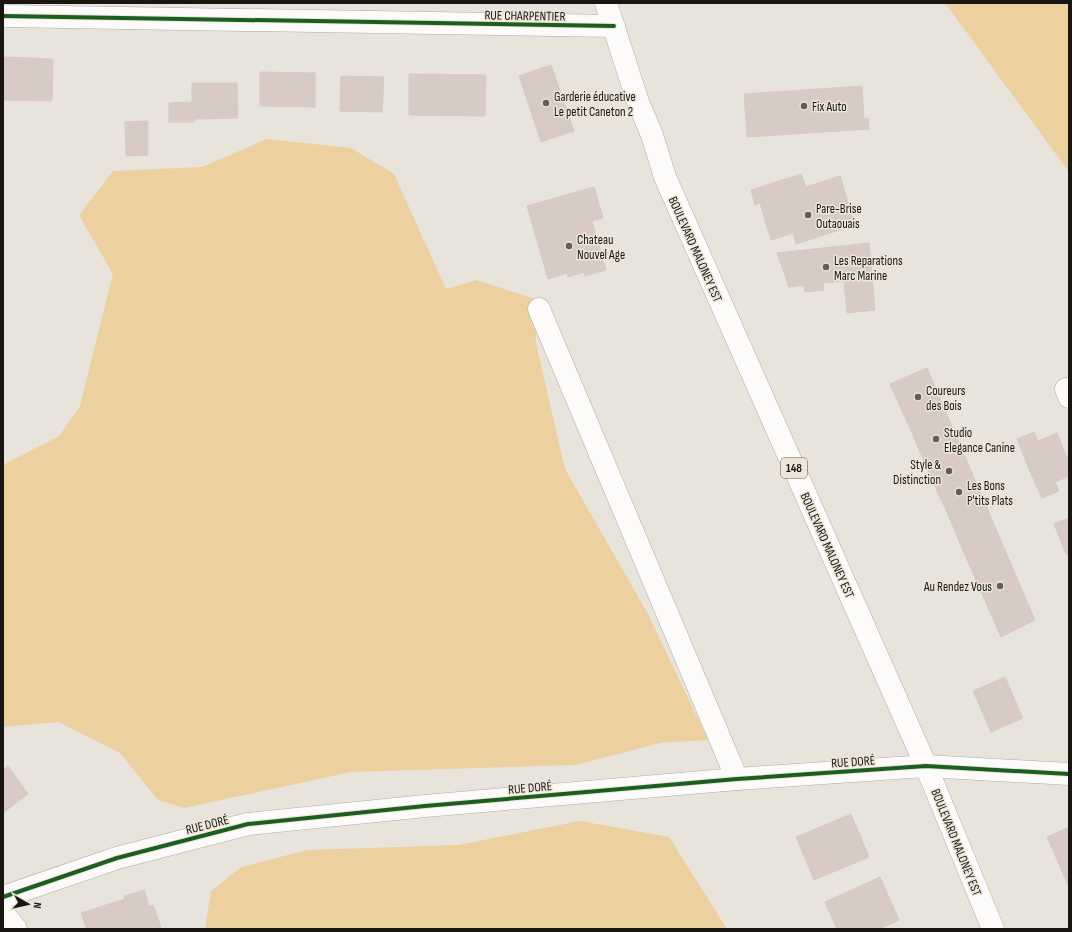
<svg xmlns="http://www.w3.org/2000/svg" width="1072" height="932" font-family="'Sofia Sans Condensed',sans-serif">
  <rect width="100%" height="100%" fill="#e8e4dc"/>
  <g fill="#ecd0a0">
    <path d="M 945,3 L 1069,3 L 1069,172 Z"/>
    <path d="M 267,139 L 351,148 L 394,174 L 446,289 L 477,280 L 535,299 L 536,343 L 565,469 L 648,614 L 708,740 L 660,743 L 576,765 L 351,772 L 184,808 L 158,800 L 120,753 L 58,722 L 3,727 L 3,465 L 59,436 L 80,406 L 113,274 L 79,215 L 113,171 L 202,167 Z"/>
    <path d="M 580,821 L 669,837 L 727,929 L 205,929 L 211,891 L 241,867 L 307,850 L 458,845 Z"/>
  </g>
  <g fill="#d8cbc4" stroke="#d0ccc7">
    <path d="M 4,57 L 53,59 L 52,101 L 3,100 Z"/>
    <path d="M 551,65 L 574,131 L 541,142 L 519,76 Z"/>
    <path d="M 260,72 L 315,73 L 315,107 L 260,106 Z"/>
    <path d="M 409,74 L 486,75 L 485,116 L 409,115 Z"/>
    <path d="M 341,76 L 384,77 L 382,112 L 340,111 Z"/>
    <path d="M 192,83 L 237,83 L 238,118 L 195,119 L 195,122 L 169,122 L 169,103 L 192,102 Z"/>
    <path d="M 862,86 L 864,119 L 868,118 L 869,129 L 747,137 L 744,94 Z"/>
    <path d="M 148,121 L 148,155 L 126,156 L 125,122 Z"/>
    <path d="M 801,174 L 806,187 L 840,176 L 855,225 L 796,244 L 793,233 L 771,240 L 760,203 L 755,205 L 751,190 Z"/>
    <path d="M 594,187 L 603,218 L 592,221 L 606,270 L 585,276 L 584,272 L 568,277 L 567,273 L 548,279 L 527,206 Z"/>
    <path d="M 869,243 L 875,310 L 847,313 L 844,281 L 823,283 L 824,290 L 805,292 L 804,285 L 789,287 L 777,253 Z"/>
    <path d="M 927,368 L 945,410 L 909,426 L 890,384 Z"/>
    <path d="M 945,410 L 963,452 L 927,468 L 909,426 Z"/>
    <path d="M 1034,432 L 1038,441 L 1057,433 L 1065,453 L 1029,469 L 1017,439 Z"/>
    <path d="M 963,452 L 972,473 L 936,489 L 927,468 Z"/>
    <path d="M 1065,453 L 1069,462 L 1069,476 L 1055,482 L 1059,491 L 1042,498 L 1029,469 Z"/>
    <path d="M 972,473 L 981,494 L 946,510 L 936,489 Z"/>
    <path d="M 981,494 L 990,515 L 955,531 L 946,510 Z"/>
    <path d="M 990,515 L 999,536 L 964,553 L 955,531 Z"/>
    <path d="M 1069,518 L 1069,553 L 1066,554 L 1054,524 Z"/>
    <path d="M 999,536 L 1035,620 L 1001,637 L 964,553 Z"/>
    <path d="M 1005,677 L 1023,718 L 991,732 L 973,691 Z"/>
    <path d="M 8,766 L 28,794 L 3,813 L 3,770 Z"/>
    <path d="M 851,814 L 869,857 L 814,880 L 796,837 Z"/>
    <path d="M 1069,827 L 1069,887 L 1047,837 Z"/>
    <path d="M 880,877 L 899,920 L 879,929 L 837,929 L 825,902 Z"/>
    <path d="M 144,890 L 149,907 L 153,905 L 161,927 L 155,929 L 87,929 L 81,913 L 125,899 L 124,896 Z"/>
  </g>
  <g fill="none" stroke-linecap="round" stroke-linejoin="round">
    <g stroke="#aeaba6" stroke-width="23">
      <g id="minor">
        <path d="M 3,16 L 614,26"/>
        <path d="M 539,309 L 737,779"/>
        <path d="M 1066,389 L 1069,397"/>
        <path d="M 3,897 L 117,858 L 248,824 L 425,806 L 737,779 L 926,766 L 1069,774"/>
        <path d="M 3,913 L 16,929"/>
      </g>
    </g>
    <g stroke="#aeaba6" stroke-width="23">
      <path id="major" d="M 606,3 L 638,102 L 652,135 L 665,177 L 926,766 L 993,929"/>
    </g>
    <use href="#minor" stroke="#fcfbfa" stroke-width="22"/>
    <use href="#major" stroke="#fcfbfa" stroke-width="22"/>
    <g stroke="#ece5d8" stroke-width="6">
      <g id="cycleway">
        <path d="M 3,16 L 614,26"/>
        <path d="M 3,897 L 117,858 L 248,824 L 425,806 L 737,779 L 926,766 L 1069,774"/>
      </g>
    </g>
    <use href="#cycleway" stroke="#1b5e20" stroke-width="4"/>
  </g>
  <g fill="#615e59" stroke="#ece5d8" stroke-width="1.5">
    <circle cx="546" cy="103" r="4"/>
    <circle cx="804" cy="106" r="4"/>
    <circle cx="808" cy="215" r="4"/>
    <circle cx="569" cy="246" r="4"/>
    <circle cx="826" cy="267" r="4"/>
    <circle cx="918" cy="397" r="4"/>
    <circle cx="936" cy="439" r="4"/>
    <circle cx="949" cy="471" r="4"/>
    <circle cx="959" cy="492" r="4"/>
    <circle cx="1000" cy="586" r="4"/>
  </g>
  <g text-anchor="middle" stroke-width="3" stroke-linejoin="round" paint-order="stroke">
    <rect fill="#ece5d8" stroke="#58544d" stroke-width="1" x="781" y="458" width="26" height="20" rx="3"/>
    <g font-size="12" font-weight="bold" fill="#191612">
      <text x="794" y="472">148</text>
    </g>
    <g font-size="13" fill="#191612" stroke="#ece5d8">
      <text transform="translate(525 15) rotate(1)" y="5">RUE CHARPENTIER</text>
      <text transform="translate(696 249) rotate(66)" y="5">BOULEVARD MALONEY EST</text>
      <text transform="translate(828 545) rotate(66)" y="5">BOULEVARD MALONEY EST</text>
      <text transform="translate(853 761) rotate(-4)" y="5">RUE DORÉ</text>
      <text transform="translate(530 787) rotate(-5)" y="5">RUE DORÉ</text>
      <text transform="translate(207 824) rotate(-14)" y="5">RUE DORÉ</text>
      <text transform="translate(957 842) rotate(68)" y="5">BOULEVARD MALONEY EST</text>
    </g>
    <g font-size="13" fill="#191612" stroke="#ece5d8" text-anchor="start">
      <text x="554" y="101">Garderie éducative<tspan x="554" dy="15">Le petit Caneton 2</tspan></text>
      <text x="812" y="111">Fix Auto</text>
      <text x="816" y="213">Pare-Brise<tspan x="816" dy="15">Outaouais</tspan></text>
      <text x="577" y="244">Chateau<tspan x="577" dy="15">Nouvel Age</tspan></text>
      <text x="834" y="265">Les Reparations<tspan x="834" dy="15">Marc Marine</tspan></text>
      <text x="926" y="395">Coureurs<tspan x="926" dy="15">des Bois</tspan></text>
      <text x="944" y="437">Studio<tspan x="944" dy="15">Elegance Canine</tspan></text>
      <text x="941" y="469" text-anchor="end">Style &amp;<tspan x="941" dy="15">Distinction</tspan></text>
      <text x="967" y="490">Les Bons<tspan x="967" dy="15">P'tits Plats</tspan></text>
      <text x="992" y="591" text-anchor="end">Au Rendez Vous</text>
    </g>
  </g>
  <rect width="1072" height="932" fill="none" stroke="#191612" stroke-width="8"/>
  <g transform="translate(28 904) rotate(98)" stroke="#ece5d8" stroke-width="3" paint-order="stroke">
  <path d="M0-3L7 15L0 10L-7 15Z" fill="#191612"/>
  <text y="-6" font-size="11" font-weight="bold" text-anchor="middle" fill="#191612">N</text>
  </g>
</svg>
